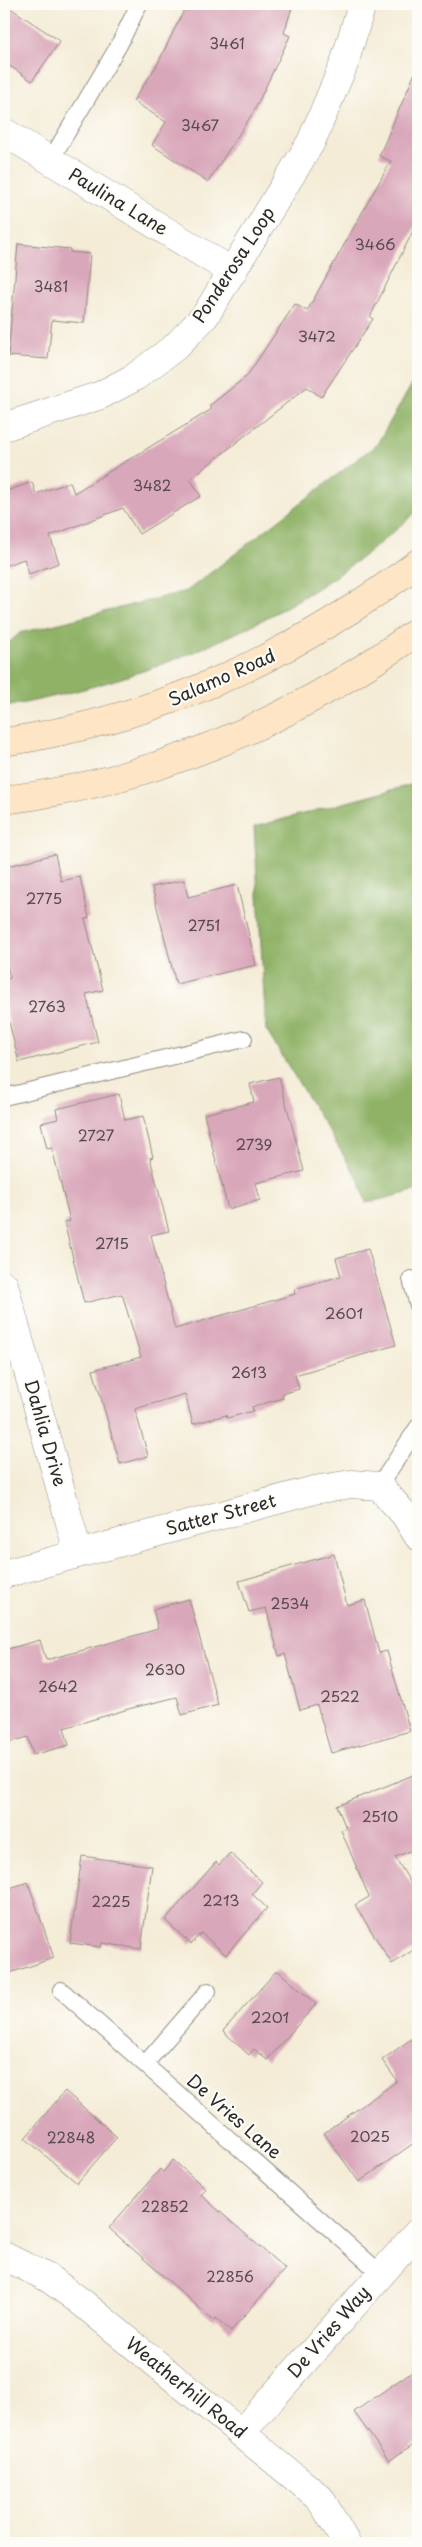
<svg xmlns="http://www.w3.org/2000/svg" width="422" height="2547" font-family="'Playpen Sans',sans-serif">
  <rect width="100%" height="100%" fill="#fdfcf7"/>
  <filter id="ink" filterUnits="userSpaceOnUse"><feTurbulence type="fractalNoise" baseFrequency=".02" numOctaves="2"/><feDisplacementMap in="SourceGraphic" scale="10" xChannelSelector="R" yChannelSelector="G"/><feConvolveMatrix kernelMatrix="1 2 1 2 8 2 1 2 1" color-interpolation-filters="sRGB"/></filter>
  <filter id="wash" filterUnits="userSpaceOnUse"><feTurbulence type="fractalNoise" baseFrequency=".0096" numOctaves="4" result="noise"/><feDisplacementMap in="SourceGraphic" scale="20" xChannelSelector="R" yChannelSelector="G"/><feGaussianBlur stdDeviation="1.12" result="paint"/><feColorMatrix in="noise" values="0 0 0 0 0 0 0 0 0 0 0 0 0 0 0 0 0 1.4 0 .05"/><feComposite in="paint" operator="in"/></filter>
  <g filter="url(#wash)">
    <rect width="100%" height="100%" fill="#f4ecd7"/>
    <g fill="#8fb266" stroke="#5d6e48">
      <path d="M 418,374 L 418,510 C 304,617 156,679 4,707 L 4,647 L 20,633 L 187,591 L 377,444 Z"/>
      <path d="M 418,783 L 418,1190 L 366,1203 L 360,1182 L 266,1030 L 254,827 Z"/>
    </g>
    <g id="blocks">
      <g fill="#d9a7ba">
        <path d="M 4,4 L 60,41 L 32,81 L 4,62 Z"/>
        <path d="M 187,4 L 293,4 L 284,33 L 290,36 L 254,111 L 208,182 L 152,145 L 166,122 L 133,101 L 157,65 Z"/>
        <path d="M 418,66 L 418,221 L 370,317 L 373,319 L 321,397 L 307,387 L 190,479 L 201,496 L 139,534 L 123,508 L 50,536 L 59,563 L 29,574 L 24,559 L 4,566 L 4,492 L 32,482 L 36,494 L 70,482 L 74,493 L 212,409 L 209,406 L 247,376 L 295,304 L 307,311 L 391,161 L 379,156 Z"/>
        <path d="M 18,244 L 70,249 L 70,252 L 90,254 L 84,323 L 52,320 L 48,359 L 8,356 Z"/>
        <path d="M 55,854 L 61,881 L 80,877 L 89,918 L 85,919 L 103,990 L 86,994 L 98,1042 L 19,1062 L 4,1002 L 4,980 L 10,978 L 4,951 L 4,867 Z"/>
        <path d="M 184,880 L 188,897 L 237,885 L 256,965 L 176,984 L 152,887 Z"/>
        <path d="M 279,1077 L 304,1171 L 256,1183 L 260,1200 L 228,1209 L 204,1114 L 254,1102 L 250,1084 Z"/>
        <path d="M 119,1094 L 125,1120 L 143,1116 L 153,1157 L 150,1158 L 169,1231 L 151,1235 L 175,1329 L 295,1294 L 294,1289 L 341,1276 L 336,1258 L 368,1249 L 396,1345 L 295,1375 L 299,1389 L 282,1394 L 283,1398 L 252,1407 L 253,1411 L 227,1418 L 226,1415 L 193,1424 L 185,1394 L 135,1409 L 148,1456 L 120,1464 L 93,1370 L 141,1357 L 122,1294 L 84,1303 L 64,1222 L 70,1221 L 52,1148 L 47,1149 L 41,1123 L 58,1119 L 56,1109 Z"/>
        <path d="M 334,1554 L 347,1605 L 365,1600 L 379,1653 L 387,1651 L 410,1731 L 331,1753 L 317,1705 L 300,1710 L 285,1654 L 279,1656 L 266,1608 L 249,1612 L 239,1581 Z"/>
        <path d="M 189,1599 L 218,1705 L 182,1715 L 177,1697 L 132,1708 L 64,1728 L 69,1745 L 33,1755 L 28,1737 L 4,1744 L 4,1650 L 40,1640 L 46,1660 L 91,1648 L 158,1629 L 153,1609 Z"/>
        <path d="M 418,1773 L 418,1848 L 395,1857 L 418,1895 L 418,1947 L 392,1964 L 355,1905 L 369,1897 L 341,1830 L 346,1828 L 337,1806 Z"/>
        <path d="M 230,1853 L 262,1882 L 252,1894 L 267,1908 L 226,1955 L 201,1933 L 191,1944 L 165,1920 L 216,1862 L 219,1865 Z"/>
        <path d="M 82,1856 L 152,1866 L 141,1949 L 102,1943 L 101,1947 L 70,1943 Z"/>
        <path d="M 28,1882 L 54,1958 L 4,1975 L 4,1890 Z"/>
        <path d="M 277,1970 L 316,2004 L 267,2060 L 254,2049 L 249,2055 L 223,2031 Z"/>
        <path d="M 418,2034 L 418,2140 L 359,2182 L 324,2133 L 397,2081 L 382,2060 Z"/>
        <path d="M 65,2091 L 117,2137 L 77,2183 L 25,2138 Z"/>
        <path d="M 173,2160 L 206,2189 L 201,2195 L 285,2269 L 231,2331 L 216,2318 L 214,2321 L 109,2228 L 160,2169 L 163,2172 Z"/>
        <path d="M 418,2367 L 418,2441 L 389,2461 L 354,2412 Z"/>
      </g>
    </g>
  </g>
  <g filter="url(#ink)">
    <use href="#blocks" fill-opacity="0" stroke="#908c81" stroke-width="1"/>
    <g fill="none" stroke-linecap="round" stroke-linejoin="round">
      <g stroke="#908c81" stroke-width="18">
        <g id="service">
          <path d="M 50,161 L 119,45 L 139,4"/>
          <path d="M 4,1097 L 244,1039"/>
          <path d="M 411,1279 L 418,1306"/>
          <path d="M 379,1486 L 418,1427"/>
          <path d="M 61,1990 L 380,2273"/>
          <path d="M 145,2064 L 208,1991"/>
        </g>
      </g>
      <g stroke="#908c81" stroke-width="29">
        <g id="minor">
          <path d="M 4,132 L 233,272"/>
          <path d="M 4,427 L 101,395 L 135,377 L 175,347 L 205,316 L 311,142 L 344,64 L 362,4"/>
          <path d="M 4,1285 L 78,1552"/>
          <path d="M 4,1574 L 314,1490 L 351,1484 L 379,1486 L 405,1515 L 418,1536"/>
          <path d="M 4,2256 L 48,2278 L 80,2301 L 320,2498 L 346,2543"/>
          <path d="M 241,2433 L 418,2232"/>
        </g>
      </g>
      <g stroke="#908c81" stroke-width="29">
        <g id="secondary">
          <path d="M 4,742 C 159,719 293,656 418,563"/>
          <path d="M 4,800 C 155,782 296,719 418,631"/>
        </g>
      </g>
      <use href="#service" stroke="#fff" stroke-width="16"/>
      <use href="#minor" stroke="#fff" stroke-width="28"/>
      <use href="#secondary" stroke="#fde5c5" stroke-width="28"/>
    </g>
  </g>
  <g text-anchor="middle" stroke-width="4.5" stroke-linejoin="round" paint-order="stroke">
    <g font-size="15" fill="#564a4f">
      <text x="227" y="49">3461</text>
      <text x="200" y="131">3467</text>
      <text x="375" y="250">3466</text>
      <text x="51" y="292">3481</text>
      <text x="317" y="342">3472</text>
      <text x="152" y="491">3482</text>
      <text x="44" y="904">2775</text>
      <text x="204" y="931">2751</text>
      <text x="47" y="1012">2763</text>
      <text x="96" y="1141">2727</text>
      <text x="254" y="1150">2739</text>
      <text x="112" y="1249">2715</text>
      <text x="344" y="1319">2601</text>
      <text x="249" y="1378">2613</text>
      <text x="290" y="1609">2534</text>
      <text x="165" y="1675">2630</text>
      <text x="58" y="1692">2642</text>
      <text x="340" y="1702">2522</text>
      <text x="380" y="1822">2510</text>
      <text x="221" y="1906">2213</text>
      <text x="111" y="1907">2225</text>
      <text x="270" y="2023">2201</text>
      <text x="370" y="2142">2025</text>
      <text x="71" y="2143">22848</text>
      <text x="165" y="2212">22852</text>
      <text x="230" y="2282">22856</text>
    </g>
    <g font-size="18" fill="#2b2b2b" stroke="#fdfcf7">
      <text transform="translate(118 202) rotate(31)" y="6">Paulina Lane</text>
      <text transform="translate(234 265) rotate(-57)" y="6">Ponderosa Loop</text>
      <text transform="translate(222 678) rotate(-24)" y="6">Salamo Road</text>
      <text transform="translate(45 1433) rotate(74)" y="6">Dahlia Drive</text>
      <text transform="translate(221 1515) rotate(-15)" y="6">Satter Street</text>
      <text transform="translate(234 2117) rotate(41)" y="6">De Vries Lane</text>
      <text transform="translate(329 2332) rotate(-49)" y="6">De Vries Way</text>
      <text transform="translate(186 2388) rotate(39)" y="6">Weatherhill Road</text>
    </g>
  </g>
  <rect width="422" height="2547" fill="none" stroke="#fdfcf7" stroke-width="20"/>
</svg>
